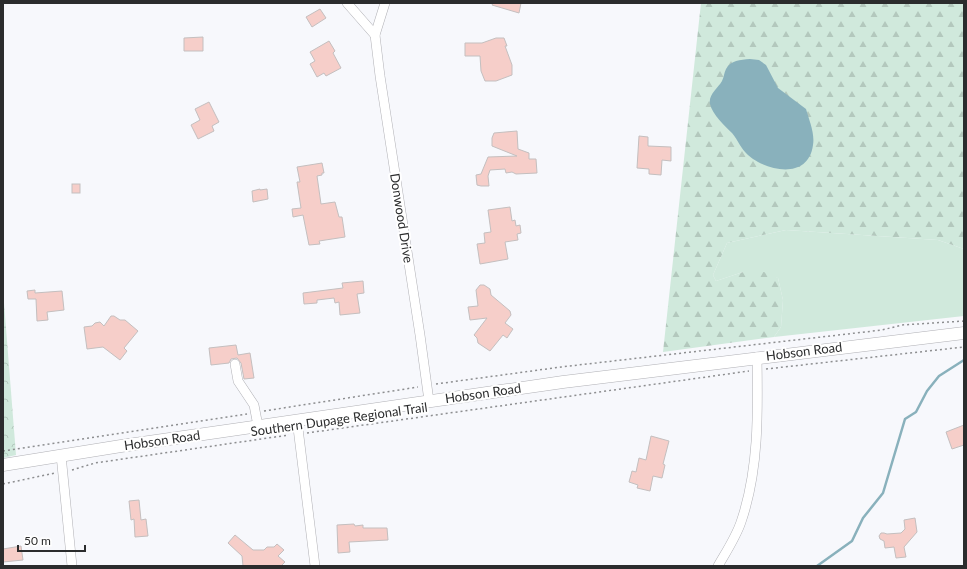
<svg xmlns="http://www.w3.org/2000/svg" width="967" height="569" font-family="Lato,sans-serif">
  <defs>
    <pattern id="forest-firs" width="22" height="20" patternUnits="userSpaceOnUse"><rect width="22" height="20" fill="#d0e9dc"/><path d="M5 1l3.5 6h-7zM16 11l3.5 6h-7z" fill="#b3c8bd"/></pattern>
    <pattern id="park-crowns" width="20" height="18" patternUnits="userSpaceOnUse"><rect width="20" height="18" fill="#d0e9dc"/><path d="M2 6a3 3 0 1 1 6 0M12 15a3 3 0 1 1 6 0" fill="none" stroke="#b3c8bd"/></pattern>
  </defs>
  <rect width="100%" height="100%" fill="#f7f8fc"/>
  <path fill="#d0e9dc" d="M 786,230 L 938,240 L 964,249 L 964,316 L 774,337 L 781,327 L 783,300 L 778,278 L 743,272 L 716,281 L 713,275 L 727,243 Z"/>
  <path fill="url(#forest-firs)" d="M 701,3 L 964,3 L 964,249 L 938,240 L 786,230 L 727,243 L 713,275 L 716,281 L 743,272 L 764,272 L 778,278 L 783,300 L 781,327 L 774,337 L 663,352 Z"/>
  <path fill="url(#park-crowns)" d="M 3,290 L 16,455 L 3,458 Z"/>
  <path fill="#89b1bc" d="M 750,59 L 759,60 L 766,65 L 778,88 L 806,109 C 809,120 815,133 813,145 C 809,175 779,173 758,162 C 755,160 751,158 748,155 C 741,149 738,140 732,133 C 725,126 712,114 710,104 C 708,95 718,88 722,81 C 724,77 724,73 726,69 C 731,60 740,60 750,59 Z"/>
  <g fill="none" stroke-linecap="round" stroke-linejoin="round">
    <path stroke="#89b1bc" stroke-width="2.5" d="M 817,566 L 852,541 L 863,518 L 883,493 L 905,419 L 916,412 L 927,391 L 939,376 L 964,360"/>
  </g>
  <g fill="#f6cec9" stroke="#c4bfbf">
    <path d="M 493,3 L 521,3 L 519,13 L 492,5 Z"/>
    <path d="M 320,9 L 326,18 L 312,27 L 306,17 Z"/>
    <path d="M 203,37 L 203,51 L 184,51 L 184,38 Z"/>
    <path d="M 496,38 L 504,38 L 507,46 L 505,46 L 512,65 L 512,75 L 496,81 L 485,81 L 481,71 L 480,56 L 465,56 L 465,43 L 482,43 Z"/>
    <path d="M 329,41 L 335,51 L 333,53 L 341,68 L 326,76 L 324,73 L 317,77 L 310,64 L 315,61 L 310,52 Z"/>
    <path d="M 209,102 L 219,122 L 212,126 L 214,131 L 198,139 L 191,125 L 200,120 L 195,109 Z"/>
    <path d="M 517,131 L 518,149 L 529,153 L 529,159 L 536,159 L 537,173 L 516,174 L 512,172 L 506,173 L 505,169 L 490,170 L 488,176 L 489,186 L 481,186 L 477,185 L 476,175 L 481,174 L 488,157 L 517,156 L 492,146 L 492,138 L 494,133 Z"/>
    <path d="M 639,136 L 648,137 L 648,146 L 671,147 L 671,161 L 662,160 L 661,175 L 649,174 L 649,169 L 637,168 Z"/>
    <path d="M 322,163 L 324,173 L 322,173 L 322,175 L 317,176 L 321,204 L 335,202 L 339,217 L 342,217 L 345,237 L 319,241 L 320,244 L 309,245 L 303,215 L 293,217 L 292,209 L 301,208 L 297,182 L 300,182 L 297,167 Z"/>
    <rect x="72" y="184" width="8" height="9"/>
    <path d="M 260,189 L 260,190 L 267,189 L 268,199 L 253,202 L 252,191 Z"/>
    <path d="M 510,207 L 512,221 L 515,220 L 516,226 L 520,225 L 521,233 L 517,234 L 518,240 L 505,242 L 508,259 L 480,264 L 477,244 L 485,243 L 484,233 L 491,232 L 488,210 Z"/>
    <path d="M 363,281 L 364,293 L 357,294 L 360,313 L 340,315 L 339,302 L 335,303 L 334,298 L 317,300 L 317,303 L 304,304 L 303,293 L 343,288 L 342,283 Z"/>
    <path d="M 480,285 L 484,285 L 490,289 L 491,295 L 510,311 L 511,315 L 505,323 L 513,329 L 507,338 L 503,335 L 490,351 L 478,343 L 477,338 L 474,335 L 487,318 L 470,320 L 468,307 L 478,306 L 476,290 Z"/>
    <path d="M 35,290 L 35,293 L 62,291 L 64,310 L 47,312 L 48,320 L 37,321 L 36,299 L 28,299 L 27,291 Z"/>
    <path d="M 111,316 L 114,316 L 120,320 L 125,320 L 138,331 L 124,348 L 127,351 L 120,360 L 103,347 L 87,349 L 84,327 L 92,326 L 95,323 L 100,322 L 104,326 Z"/>
    <path d="M 236,345 L 238,355 L 250,353 L 254,378 L 244,379 L 241,363 L 237,358 L 231,359 L 229,363 L 211,365 L 209,348 Z"/>
    <path d="M 964,425 L 964,445 L 952,449 L 946,432 Z"/>
    <path d="M 651,436 L 669,441 L 663,464 L 665,465 L 662,478 L 653,476 L 650,491 L 637,488 L 638,485 L 629,482 L 632,471 L 636,472 L 639,458 L 646,460 Z"/>
    <path d="M 139,500 L 141,520 L 146,519 L 148,536 L 135,537 L 134,519 L 131,520 L 129,501 Z"/>
    <path d="M 915,518 L 917,532 L 904,547 L 906,557 L 896,558 L 894,547 L 885,548 L 884,541 L 880,539 L 879,536 L 881,533 L 884,533 L 887,534 L 901,533 L 905,529 L 904,520 Z"/>
    <path d="M 354,524 L 355,526 L 363,525 L 363,528 L 387,528 L 388,540 L 349,542 L 350,552 L 338,553 L 337,525 Z"/>
    <path d="M 235,535 L 253,550 L 264,550 L 267,547 L 274,547 L 277,544 L 284,550 L 278,556 L 285,562 L 281,566 L 243,566 L 242,556 L 228,543 Z"/>
    <path d="M 21,546 L 23,560 L 3,562 L 3,549 Z"/>
  </g>
  <g fill="none" stroke-linecap="round" stroke-linejoin="round">
    <g stroke="#b0b0b5" stroke-width="10">
      <g id="minor">
        <path d="M 347,3 L 375,35"/>
        <path d="M 385,3 L 375,35 L 380,76 L 420,335 L 429,401"/>
        <path d="M 235,364 L 238,381 L 254,405 L 258,426"/>
        <path d="M 297,420 L 315,566"/>
        <path d="M 61,455 L 72,566"/>
        <path d="M 718,566 C 726,552 736,537 741,522 C 759,470 758,412 757,357"/>
      </g>
    </g>
    <g stroke="#b0b0b5" stroke-width="13">
      <path id="major" d="M 3,465 L 121,446 L 563,382 L 964,333"/>
    </g>
    <g stroke="#8d8e90" stroke-width="1.5" stroke-dasharray="2 3" stroke-linecap="butt">
      <path d="M 766,369 L 964,347"/>
      <path d="M 436,384 L 561,367 L 882,330 L 902,325 L 964,321"/>
      <path d="M 264,411 L 418,387"/>
      <path d="M 307,433 L 749,371"/>
      <path d="M 3,451 L 247,414"/>
      <path d="M 72,470 L 95,463 L 289,435"/>
      <path d="M 3,484 L 55,473"/>
    </g>
    <use href="#minor" stroke="#fff" stroke-width="9"/>
    <use href="#major" stroke="#fff" stroke-width="12"/>
  </g>
  <g text-anchor="middle" stroke-width="4" stroke-linejoin="round" paint-order="stroke">
    <g font-size="13" fill="#2b2c2d" stroke="#fff">
      <text transform="translate(402 218) rotate(81)" y="5">Donwood Drive</text>
      <text transform="translate(804 351) rotate(-7)" y="5">Hobson Road</text>
      <text transform="translate(483 393) rotate(-8)" y="5">Hobson Road</text>
      <text transform="translate(339 419) rotate(-8)" y="5">Southern Dupage Regional Trail</text>
      <text transform="translate(162 440) rotate(-8)" y="5">Hobson Road</text>
    </g>
  </g>
  <rect width="967" height="569" fill="none" stroke="#2b2c2d" stroke-width="8"/>
  <path d="M18 545v6h67v-6" fill="none" stroke="#2b2c2d" stroke-width="2"/>
  <text x="24" y="545" font-size="12" fill="#2b2c2d" stroke="#ffffff" stroke-width="3" paint-order="stroke">50 m</text>
</svg>
